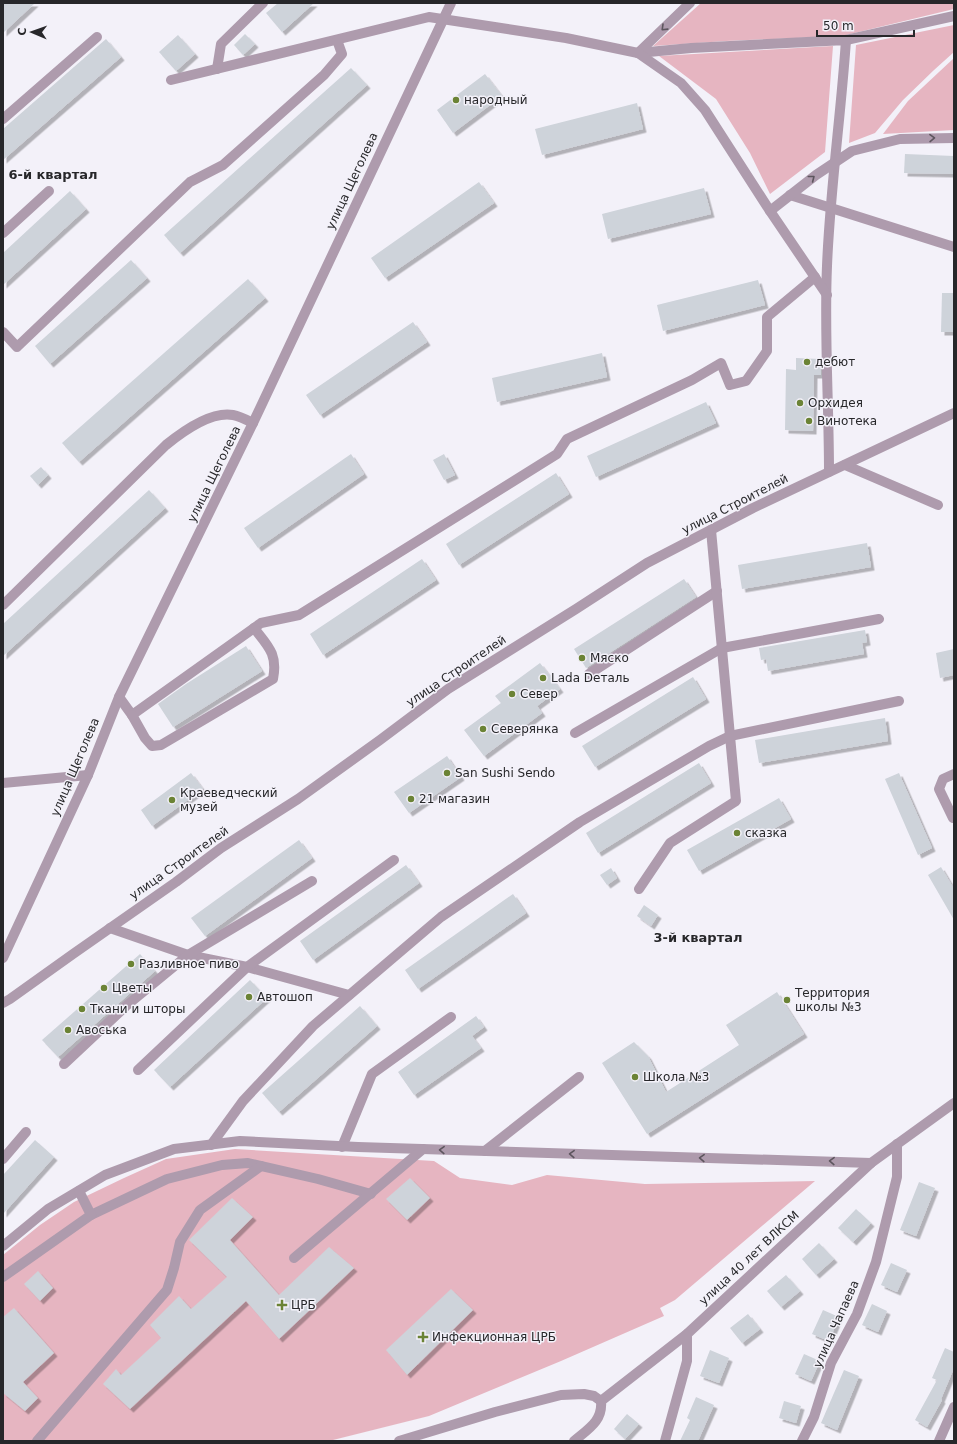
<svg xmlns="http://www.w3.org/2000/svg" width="957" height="1444" font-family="'DejaVu Sans',sans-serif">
  <defs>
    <filter id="shadow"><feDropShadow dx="3.5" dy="3.5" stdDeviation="0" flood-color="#0004"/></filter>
  </defs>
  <rect width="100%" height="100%" fill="#f3f1f9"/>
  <g fill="#e6b5c1">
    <path d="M 701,3 L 954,3 L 954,9 L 842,36 L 726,41 L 653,46 Z"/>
    <path d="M 954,25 L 954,52 L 934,70 L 903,100 L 875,133 L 849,143 L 856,45 Z"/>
    <path d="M 833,46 L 825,152 L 770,194 L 750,153 L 716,99 L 659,56 Z"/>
    <path d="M 954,58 L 954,130 L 883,134 L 908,101 Z"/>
    <path d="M 235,1149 L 434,1161 L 460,1178 L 512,1185 L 547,1175 L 645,1184 L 815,1181 L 675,1300 L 660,1308 L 664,1316 L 561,1361 L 429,1416 L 329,1441 L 3,1441 L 3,1255 L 40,1225 L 74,1202 L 124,1178 L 166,1159 Z"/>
  </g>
  <g fill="#ced3da" filter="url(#shadow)">
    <path d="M 3,3 L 35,3 L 3,33 Z"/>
    <path d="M 278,3 L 314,3 L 282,32 L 266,13 Z"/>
    <path d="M 245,34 L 255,44 L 243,55 L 234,45 Z"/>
    <path d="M 178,35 L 195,54 L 176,71 L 159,52 Z"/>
    <path d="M 106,39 L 121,57 L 3,160 L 3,129 Z"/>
    <path d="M 351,68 L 367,85 L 180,253 L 164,235 Z"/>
    <path d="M 485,74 L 502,96 L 453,133 L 437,110 Z"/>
    <path d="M 637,103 L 643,129 L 542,155 L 535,129 Z"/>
    <path d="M 905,154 L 954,156 L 954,174 L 904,173 Z"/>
    <path d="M 479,182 L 494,203 L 385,278 L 371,258 Z"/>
    <path d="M 704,188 L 711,214 L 608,239 L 602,214 Z"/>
    <path d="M 70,191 L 86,209 L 3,285 L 3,253 Z"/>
    <path d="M 131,260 L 147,278 L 50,364 L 35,346 Z"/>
    <path d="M 248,279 L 265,298 L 79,462 L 62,443 Z"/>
    <path d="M 758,280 L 765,305 L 663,331 L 657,305 Z"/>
    <path d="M 942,293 L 954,293 L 954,332 L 941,332 Z"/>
    <path d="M 413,322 L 427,342 L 320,415 L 306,395 Z"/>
    <path d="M 602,353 L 607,377 L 497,402 L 492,378 Z"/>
    <path d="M 796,358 L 820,359 L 821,375 L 814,375 L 813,431 L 785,430 L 786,369 L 796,370 Z"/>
    <path d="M 706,402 L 716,423 L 596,477 L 587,456 Z"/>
    <path d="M 351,454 L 364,474 L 258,548 L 244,528 Z"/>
    <path d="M 444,454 L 455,475 L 444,480 L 433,460 Z"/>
    <path d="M 41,467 L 48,475 L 38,485 L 30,476 Z"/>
    <path d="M 556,473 L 569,494 L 459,565 L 446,544 Z"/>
    <path d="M 149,490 L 165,508 L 3,656 L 3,624 Z"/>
    <path d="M 867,543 L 871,567 L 742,589 L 738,565 Z"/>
    <path d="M 422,559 L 436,580 L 323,655 L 310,634 Z"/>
    <path d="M 684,579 L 696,597 L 586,668 L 574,649 Z"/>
    <path d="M 865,630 L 867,642 L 862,643 L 864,654 L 768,671 L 766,659 L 761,660 L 759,648 Z"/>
    <path d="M 246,646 L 262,671 L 173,727 L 158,704 L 186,684 Z"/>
    <path d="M 954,649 L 954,675 L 940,678 L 936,653 Z"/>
    <path d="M 540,663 L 560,689 L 537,706 L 542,713 L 484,756 L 464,730 L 501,703 L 495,696 Z"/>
    <path d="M 693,677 L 706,699 L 595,767 L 582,746 Z"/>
    <path d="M 885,718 L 888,741 L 759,763 L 755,740 Z"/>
    <path d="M 447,756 L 461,777 L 409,813 L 394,792 Z"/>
    <path d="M 699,763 L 711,783 L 598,853 L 586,833 Z"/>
    <path d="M 191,773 L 203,789 L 152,826 L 141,810 Z"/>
    <path d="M 899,773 L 932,848 L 918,855 L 885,779 Z"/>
    <path d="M 779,798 L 791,819 L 699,871 L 687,850 Z"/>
    <path d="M 299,840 L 312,858 L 205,936 L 191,918 Z"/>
    <path d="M 406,865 L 419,883 L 313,960 L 300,941 Z"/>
    <path d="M 941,867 L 954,889 L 954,920 L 928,875 Z"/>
    <path d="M 611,868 L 617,878 L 607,885 L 600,875 Z"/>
    <path d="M 513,894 L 526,913 L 418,989 L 405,970 Z"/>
    <path d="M 644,905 L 658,915 L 651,926 L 637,916 Z"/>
    <path d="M 140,954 L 155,971 L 58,1057 L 42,1040 Z"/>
    <path d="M 250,980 L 267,998 L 170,1087 L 154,1070 Z"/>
    <path d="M 777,992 L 804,1034 L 647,1134 L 602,1063 L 634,1042 L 648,1056 L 666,1092 L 739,1045 L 726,1025 Z"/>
    <path d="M 360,1006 L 377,1026 L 279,1112 L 262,1093 Z"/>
    <path d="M 476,1016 L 484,1027 L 472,1036 L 481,1048 L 414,1095 L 398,1072 Z"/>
    <path d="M 35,1140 L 54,1157 L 3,1214 L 3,1175 Z"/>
    <path d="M 410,1178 L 430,1198 L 407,1220 L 386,1199 Z"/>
    <path d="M 919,1182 L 935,1188 L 916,1236 L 900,1230 Z"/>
    <path d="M 232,1198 L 253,1217 L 230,1240 L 279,1295 L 329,1247 L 354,1268 L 279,1339 L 246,1301 L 130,1409 L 103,1384 L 116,1369 L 121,1375 L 161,1338 L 150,1325 L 179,1296 L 191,1309 L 227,1277 L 189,1240 Z"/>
    <path d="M 856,1209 L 871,1223 L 853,1242 L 838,1228 Z"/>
    <path d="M 819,1243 L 834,1259 L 816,1275 L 802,1259 Z"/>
    <path d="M 891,1263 L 907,1270 L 897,1292 L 881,1285 Z"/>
    <path d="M 38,1271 L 53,1288 L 40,1301 L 24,1284 Z"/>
    <path d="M 786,1275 L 800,1291 L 781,1307 L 767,1291 Z"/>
    <path d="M 451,1289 L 473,1310 L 407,1375 L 386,1350 Z"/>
    <path d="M 872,1304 L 887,1311 L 878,1332 L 862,1325 Z"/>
    <path d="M 14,1308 L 54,1353 L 23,1382 L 38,1398 L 25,1411 L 3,1393 L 3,1317 Z"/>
    <path d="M 823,1310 L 839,1317 L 829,1341 L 812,1334 Z"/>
    <path d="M 748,1314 L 760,1329 L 742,1343 L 730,1328 Z"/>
    <path d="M 945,1348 L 954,1352 L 954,1368 L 941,1399 L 942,1400 L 927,1427 L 915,1420 L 937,1380 L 932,1378 Z"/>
    <path d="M 710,1350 L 729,1358 L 719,1383 L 700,1376 Z"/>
    <path d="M 804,1354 L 820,1361 L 811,1381 L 795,1374 Z"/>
    <path d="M 844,1370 L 859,1376 L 837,1430 L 821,1423 Z"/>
    <path d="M 696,1397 L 714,1405 L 698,1441 L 680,1441 L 690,1420 L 687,1418 Z"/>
    <path d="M 784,1401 L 801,1406 L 796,1423 L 779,1418 Z"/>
    <path d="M 627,1414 L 639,1424 L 625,1439 L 614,1429 Z"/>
  </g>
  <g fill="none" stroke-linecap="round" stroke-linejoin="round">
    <g stroke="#ae9bad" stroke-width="10">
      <path d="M 846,40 L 954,16"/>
      <path d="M 638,53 L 691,48 L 846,40 C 841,115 830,190 827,266 C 824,334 829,403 829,472"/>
      <path d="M 638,53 L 690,3"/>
      <path d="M 217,69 L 221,44 L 263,3"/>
      <path d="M 171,80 L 429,17 L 566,38 L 638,53 L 681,83 L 705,110 L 770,211 L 827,295"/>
      <path d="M 3,119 L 97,37"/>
      <path d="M 790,195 L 954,247"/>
      <path d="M 770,211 L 816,175 L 852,151 L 900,139 L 954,138"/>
      <path d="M 3,233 L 49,191"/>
      <path d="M 3,332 L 17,347 L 190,182 L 223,165 L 324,75 L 342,54 L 337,40"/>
      <path d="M 845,465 L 938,505"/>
      <path d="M 3,605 L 166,445 C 182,432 211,411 233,415 C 239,416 247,420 253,423"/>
      <path d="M 589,674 L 717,591"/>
      <path d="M 119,697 L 132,715 L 261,623 L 299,615 L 557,454 L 567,439 L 692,380 L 721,363 L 730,385 L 746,381 L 767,351 L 767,317 L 815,277"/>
      <path d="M 132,715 L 145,738 L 152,746 L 161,745 L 273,679 C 278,654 268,646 254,628"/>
      <path d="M 575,733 L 722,648 L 879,619"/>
      <path d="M 954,774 L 943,779 L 939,789 L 953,818 L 954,817"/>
      <path d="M 3,783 L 88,775"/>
      <path d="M 639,889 L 670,843 L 736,801 L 711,530"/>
      <path d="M 110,928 L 188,955 L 247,967 L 349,995"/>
      <path d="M 3,958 L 88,775 L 119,697 L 253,423 L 451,3"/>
      <path d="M 3,1003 L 10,999 L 73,954 L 176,882 L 221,848 L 298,799 L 380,740 L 448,689 L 576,609 L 647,563 L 753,508 L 954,413"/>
      <path d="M 64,1064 L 126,1006 L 188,955 L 312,881"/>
      <path d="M 138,1070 L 247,967 L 394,860"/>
      <path d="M 211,1145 L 243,1101 L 313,1026 L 441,917 L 580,822 L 709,746 L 730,736 L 899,701"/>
      <path d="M 342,1147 L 372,1074 L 451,1017"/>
      <path d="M 485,1151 L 579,1077"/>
      <path d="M 3,1159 L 26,1132"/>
      <path d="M 91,1215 L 167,1179 L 222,1165 L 248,1163 L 318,1179 L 371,1194"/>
      <path d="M 3,1246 L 48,1209 L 105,1175 L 174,1149 L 240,1141 L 358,1147 L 871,1163"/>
      <path d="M 294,1258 L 423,1149"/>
      <path d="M 3,1277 L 91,1215 L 79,1191"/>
      <path d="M 37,1441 L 167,1290 L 174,1268 L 180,1242 L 200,1210 L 261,1166"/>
      <path d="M 399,1441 L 495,1412 L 561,1395 L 584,1394 L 594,1396 L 601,1401"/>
      <path d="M 574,1441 C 588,1429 603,1421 601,1401 L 687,1334 L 871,1163 L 954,1103"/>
      <path d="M 665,1441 L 687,1361 L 687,1334"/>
      <path d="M 802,1441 L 814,1417 L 831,1363 L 857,1314 L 876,1262 L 897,1177 L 897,1144"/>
      <path d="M 939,1441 L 954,1407"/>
    </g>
  </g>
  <defs><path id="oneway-chevron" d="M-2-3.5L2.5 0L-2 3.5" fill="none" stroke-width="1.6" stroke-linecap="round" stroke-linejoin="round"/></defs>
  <g stroke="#5d555e">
    <use href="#oneway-chevron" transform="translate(664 28) rotate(136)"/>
    <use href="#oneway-chevron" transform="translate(932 138) rotate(-1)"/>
    <use href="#oneway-chevron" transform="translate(812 178) rotate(-38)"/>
    <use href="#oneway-chevron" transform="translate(442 1150) rotate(-178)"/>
    <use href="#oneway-chevron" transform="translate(572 1154) rotate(-178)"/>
    <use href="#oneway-chevron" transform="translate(702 1158) rotate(-178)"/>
    <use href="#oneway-chevron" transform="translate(832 1161) rotate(-178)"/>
  </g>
  <g fill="#6b8335" stroke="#f3f1f9" stroke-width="1.5">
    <circle cx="456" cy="100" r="4"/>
    <circle cx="807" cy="362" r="4"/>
    <circle cx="800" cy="403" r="4"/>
    <circle cx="809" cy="421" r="4"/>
    <circle cx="582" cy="658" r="4"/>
    <circle cx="543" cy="678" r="4"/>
    <circle cx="512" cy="694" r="4"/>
    <circle cx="483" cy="729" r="4"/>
    <circle cx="447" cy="773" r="4"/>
    <circle cx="411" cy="799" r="4"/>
    <circle cx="172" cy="800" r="4"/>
    <circle cx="737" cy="833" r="4"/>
    <circle cx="131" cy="964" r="4"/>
    <circle cx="104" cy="988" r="4"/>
    <circle cx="249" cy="997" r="4"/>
    <circle cx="787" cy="1000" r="4"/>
    <circle cx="82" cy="1009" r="4"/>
    <circle cx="68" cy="1030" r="4"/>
    <circle cx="635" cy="1077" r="4"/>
    <path d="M280 1299h4v4h4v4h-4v4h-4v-4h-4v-4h4z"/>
    <path d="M421 1331h4v4h4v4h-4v4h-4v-4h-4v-4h4z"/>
  </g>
  <g text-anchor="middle" stroke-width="3" stroke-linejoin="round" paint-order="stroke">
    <g font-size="12" fill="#27272a" stroke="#f3f1f9" text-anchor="start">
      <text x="464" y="104">народный</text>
      <text x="815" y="366">дебют</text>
      <text x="808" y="407">Орхидея</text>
      <text x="817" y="425">Винотека</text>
      <text x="590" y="662">Мяско</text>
      <text x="551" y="682">Lada Dеталь</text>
      <text x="520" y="698">Север</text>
      <text x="491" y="733">Северянка</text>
      <text x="455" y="777">San Sushi Sendo</text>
      <text x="180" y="797">Краеведческий<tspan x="180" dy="14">музей</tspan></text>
      <text x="419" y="803">21 магазин</text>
      <text x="745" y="837">сказка</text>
      <text x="139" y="968">Разливное пиво</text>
      <text x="112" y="992">Цветы</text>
      <text x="795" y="997">Территория<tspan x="795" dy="14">школы №3</tspan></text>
      <text x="257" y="1001">Автошоп</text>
      <text x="90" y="1013">Ткани и шторы</text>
      <text x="76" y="1034">Авоська</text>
      <text x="643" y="1081">Школа №3</text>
      <text x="291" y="1309">ЦРБ</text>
      <text x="432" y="1341">Инфекционная ЦРБ</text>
    </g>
    <g font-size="12" fill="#27272a" stroke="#f3f1f9">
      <text transform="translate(352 181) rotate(-65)" y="4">улица Щеголева</text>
      <text transform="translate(214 474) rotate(-64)" y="4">улица Щеголева</text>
      <text transform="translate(735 504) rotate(-27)" y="4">улица Строителей</text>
      <text transform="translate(456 671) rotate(-34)" y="4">улица Строителей</text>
      <text transform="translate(75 767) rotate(-67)" y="4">улица Щеголева</text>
      <text transform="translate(179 863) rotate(-35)" y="4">улица Строителей</text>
      <text transform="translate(749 1258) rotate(-43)" y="4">улица 40 лет ВЛКСМ</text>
      <text transform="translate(836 1324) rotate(-66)" y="4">улица Чапаева</text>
    </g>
    <g font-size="13" font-weight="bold" fill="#27272a" stroke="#f3f1f9">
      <text x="53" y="179">6-й квартал</text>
      <text x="698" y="942">3-й квартал</text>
    </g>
  </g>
  <rect width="957" height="1444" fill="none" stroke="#27272a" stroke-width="8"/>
  <g transform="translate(32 32) rotate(272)" stroke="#f3f1f9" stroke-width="3" paint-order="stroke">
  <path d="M0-3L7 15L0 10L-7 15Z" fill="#27272a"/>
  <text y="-6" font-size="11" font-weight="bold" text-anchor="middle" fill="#27272a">С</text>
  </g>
  <path d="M817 30v6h97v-6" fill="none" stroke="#27272a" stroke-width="2"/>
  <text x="823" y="30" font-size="12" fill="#27272a" stroke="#f3f1f9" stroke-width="3" paint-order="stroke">50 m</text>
</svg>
